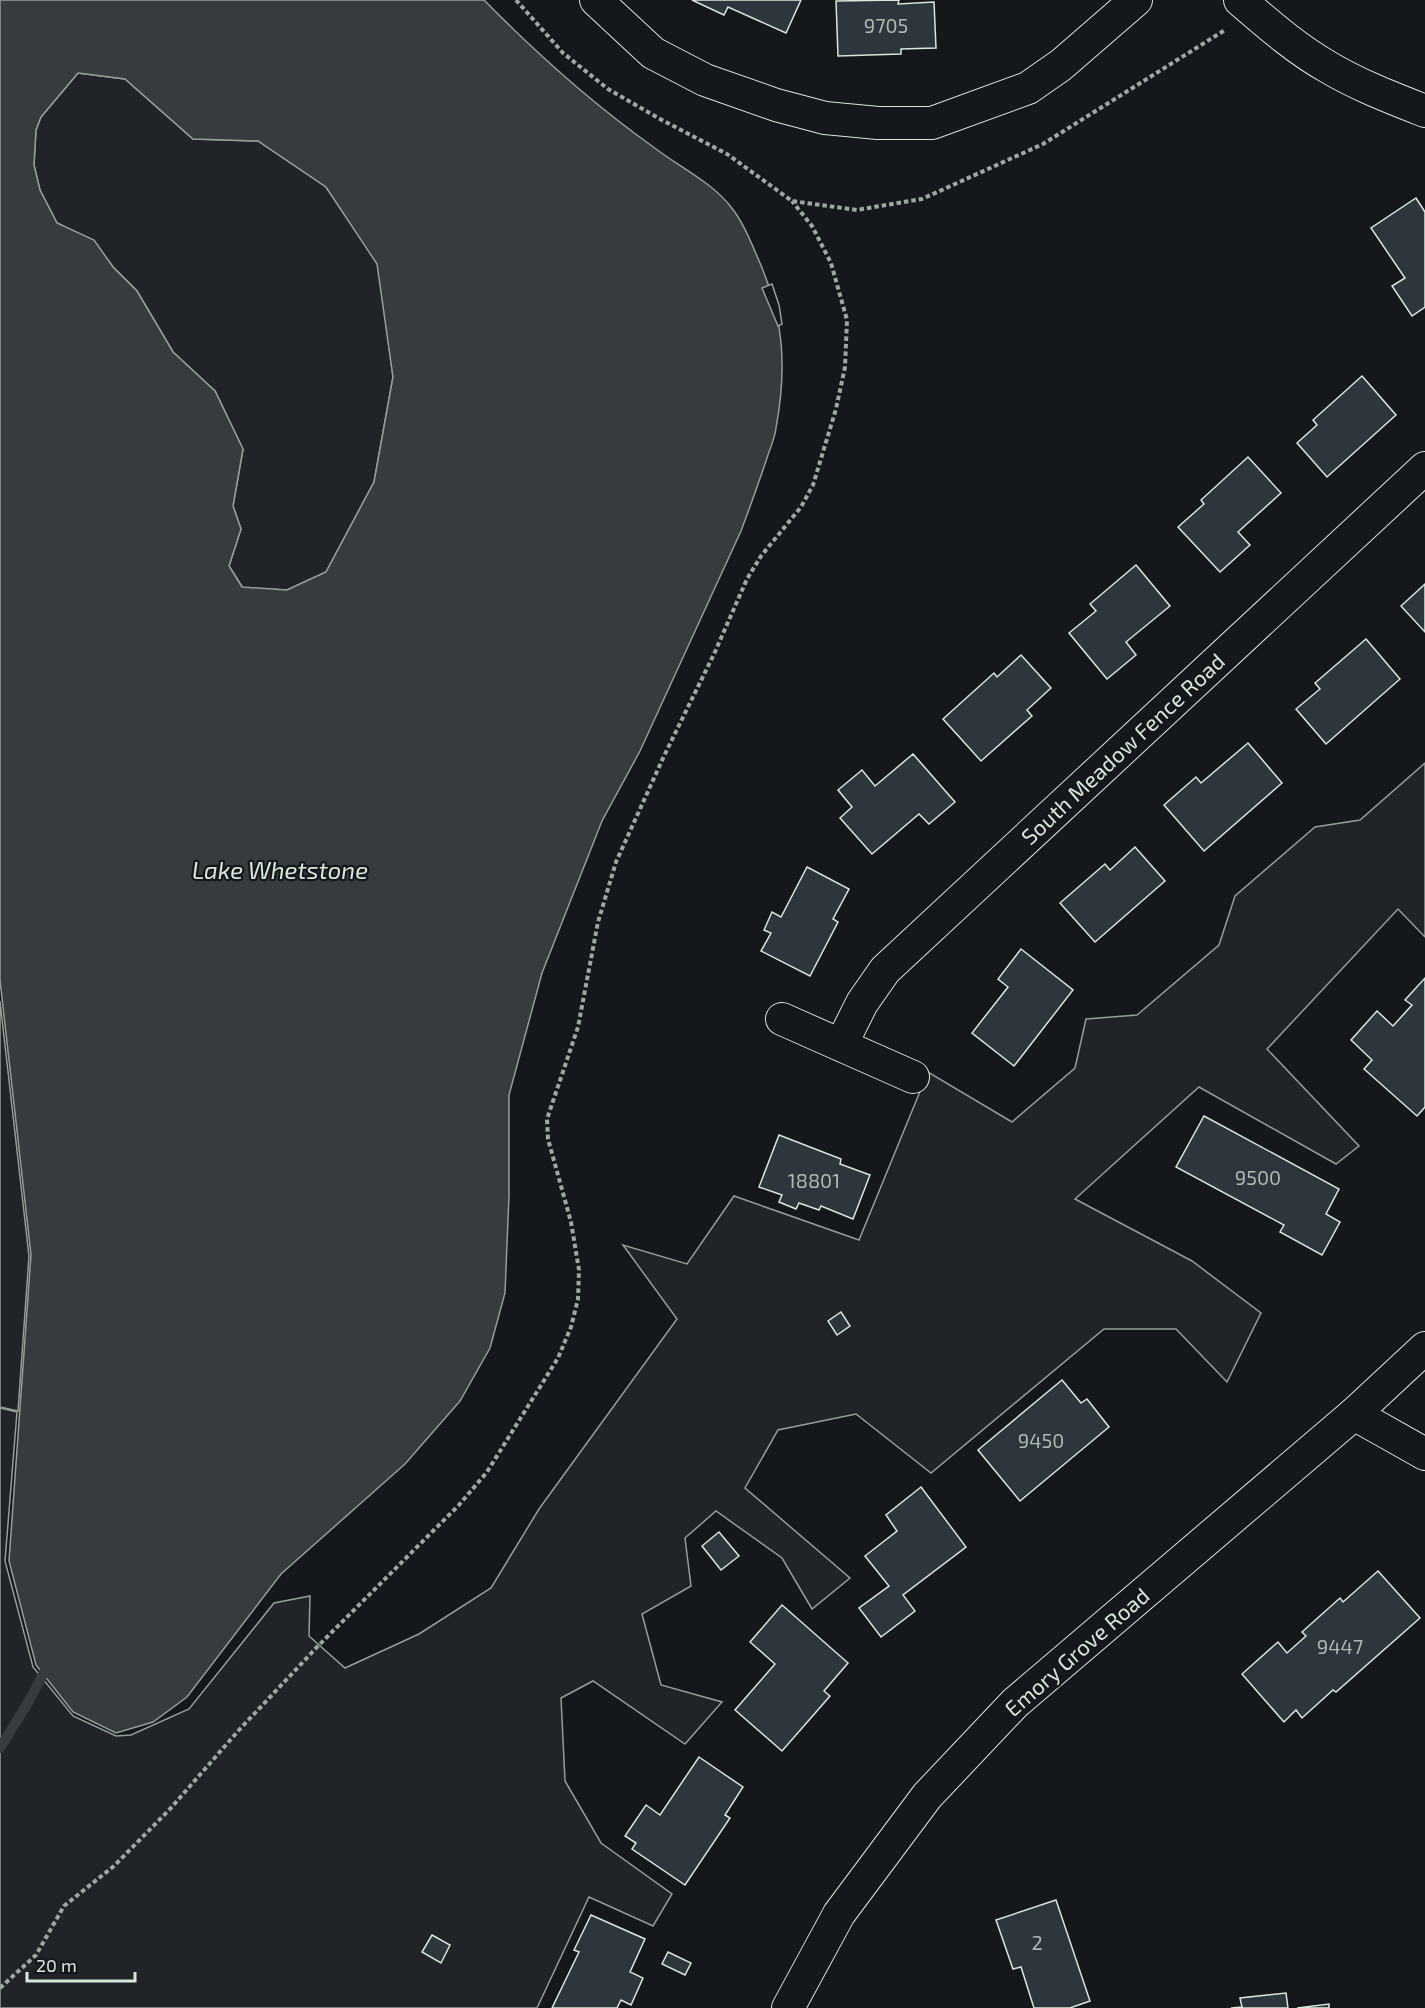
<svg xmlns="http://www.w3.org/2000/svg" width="1425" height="2008" font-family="'Exo 2',sans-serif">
  <rect width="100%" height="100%" fill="#14181c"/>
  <g fill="#202428" stroke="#939e99" stroke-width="1.5">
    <path d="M 78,73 L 125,79 L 193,139 L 258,141 L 326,187 L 378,264 L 393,377 L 374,482 L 326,572 L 287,590 L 243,588 L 229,566 L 241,529 L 233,506 L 243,449 L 215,391 L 173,352 L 137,291 L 113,267 L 94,241 L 57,223 L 40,190 L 34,165 L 36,130 L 41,117 Z"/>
    <path d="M 1425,763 L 1425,937 L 1398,909 L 1267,1049 L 1359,1146 L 1336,1164 L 1199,1087 L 1075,1199 L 1192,1261 L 1261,1313 L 1227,1382 L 1176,1329 L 1104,1329 L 931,1473 L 856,1414 L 778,1430 L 745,1488 L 850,1578 L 812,1609 L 782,1558 L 716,1511 L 685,1538 L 691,1586 L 642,1614 L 661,1685 L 722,1702 L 685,1744 L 593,1681 L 561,1698 L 565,1781 L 601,1843 L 672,1894 L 653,1926 L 589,1897 L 537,2008 L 0,2008 L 0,1408 L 17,1412 L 5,1561 L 33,1667 L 73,1716 L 116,1736 L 131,1735 L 189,1709 L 274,1603 L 310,1596 L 309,1636 L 345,1668 L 419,1634 L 491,1588 L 539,1509 L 677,1319 L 623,1245 L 687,1264 L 734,1196 L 859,1240 L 928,1072 L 1012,1122 L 1075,1068 L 1086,1019 L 1137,1015 L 1219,945 L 1235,896 L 1315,827 L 1360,820 Z"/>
    <path d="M 0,1001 L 29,1256 L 18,1411 L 0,1407 Z"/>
  </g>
  <path fill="#363b3e" stroke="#939e99" stroke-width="1.5" fill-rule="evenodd" d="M 0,0 L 484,0 C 536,53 592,103 652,146 C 676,165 712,182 731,207 C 744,223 752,245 760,263 C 784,319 787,368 776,428 C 775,438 770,448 767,458 C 759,482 750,507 741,531 L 640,751 L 602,821 L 542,973 L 509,1095 L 509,1195 L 505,1293 L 490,1348 L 460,1401 L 405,1464 L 281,1574 L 187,1697 L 153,1722 L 116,1733 L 73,1712 L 36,1665 L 9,1561 L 31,1255 L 0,980 ZM 78,73 L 125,79 L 193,139 L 258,141 L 326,187 L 377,264 L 393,377 L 374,482 L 326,572 L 287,590 L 242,587 L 229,566 L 241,529 L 233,506 L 243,449 L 215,391 L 173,352 L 137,291 L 113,267 L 94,240 L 57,223 L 40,190 L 34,165 L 36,130 L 41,117 Z"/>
  <path fill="#14181c" stroke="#939e99" stroke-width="1.5" d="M 772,284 L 779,305 L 782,324 L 778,326 L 762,288 Z"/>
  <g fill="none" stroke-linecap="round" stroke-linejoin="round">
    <path stroke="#363b3e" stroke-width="10" d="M 0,1748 L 29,1701 L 49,1663"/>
  </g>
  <g fill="#2c363c" stroke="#d8e6dc" stroke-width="1.5">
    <path d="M 692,0 L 801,0 L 786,33 L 728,7 L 724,15 Z"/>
    <path d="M 899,0 L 898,4 L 934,2 L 936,48 L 901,49 L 901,54 L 838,56 L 836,1 Z"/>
    <path d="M 1416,198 L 1425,212 L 1425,307 L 1412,316 L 1392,286 L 1405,278 L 1371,228 Z"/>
    <path d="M 1362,376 L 1396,415 L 1327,477 L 1297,443 L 1317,425 L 1313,420 Z"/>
    <path d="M 1248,457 L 1281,493 L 1238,532 L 1250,545 L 1220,572 L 1178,527 L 1204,504 L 1201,500 Z"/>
    <path d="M 1136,565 L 1170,606 L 1126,642 L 1136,655 L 1107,679 L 1069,633 L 1096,611 L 1090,604 Z"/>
    <path d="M 1425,584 L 1425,632 L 1401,606 Z"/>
    <path d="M 1366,639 L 1400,679 L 1326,744 L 1296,709 L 1320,689 L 1315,683 Z"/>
    <path d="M 1021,655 L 1051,688 L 1027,710 L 1032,716 L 981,761 L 943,719 L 994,673 L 997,677 Z"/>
    <path d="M 1248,743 L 1282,783 L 1204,851 L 1164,805 L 1196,777 L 1201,783 Z"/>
    <path d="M 913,754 L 955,802 L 929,824 L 919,814 L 872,854 L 840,818 L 852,807 L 838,790 L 862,770 L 875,786 Z"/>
    <path d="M 1135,847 L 1165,881 L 1095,942 L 1060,903 L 1105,864 L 1110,870 Z"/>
    <path d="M 807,867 L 849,889 L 833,919 L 838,922 L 810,976 L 761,951 L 771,933 L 764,930 L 772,912 L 781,917 Z"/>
    <path d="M 1021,949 L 1073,990 L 1014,1066 L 972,1033 L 1008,987 L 998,979 Z"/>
    <path d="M 1425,978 L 1425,1107 L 1417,1116 L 1364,1069 L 1372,1060 L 1351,1040 L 1377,1011 L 1393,1026 L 1412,1005 L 1405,1000 Z"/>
    <path d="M 1204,1116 L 1339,1189 L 1326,1214 L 1340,1222 L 1322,1255 L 1280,1232 L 1284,1225 L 1176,1167 Z"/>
    <path d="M 779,1135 L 841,1159 L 840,1164 L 870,1175 L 853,1219 L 821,1206 L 819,1210 L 799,1203 L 796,1209 L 779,1202 L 782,1195 L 759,1187 Z"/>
    <path d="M 841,1312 L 850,1326 L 837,1335 L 828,1321 Z"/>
    <path d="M 1062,1380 L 1081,1403 L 1087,1399 L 1109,1427 L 1020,1501 L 978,1450 Z"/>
    <path d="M 921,1487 L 966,1547 L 903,1595 L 915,1611 L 881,1637 L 859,1608 L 889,1586 L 865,1556 L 897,1531 L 886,1515 Z"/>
    <path d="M 719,1532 L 739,1556 L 721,1570 L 702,1546 Z"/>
    <path d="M 1378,1571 L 1420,1618 L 1336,1692 L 1333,1690 L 1302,1718 L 1296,1710 L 1284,1722 L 1242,1674 L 1278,1642 L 1287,1653 L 1306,1636 L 1302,1632 L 1340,1598 L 1343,1602 Z"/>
    <path d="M 782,1605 L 848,1663 L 824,1691 L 830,1696 L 782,1751 L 735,1710 L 775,1664 L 750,1642 Z"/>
    <path d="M 699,1757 L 743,1787 L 725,1815 L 730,1818 L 685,1885 L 632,1849 L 636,1843 L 625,1836 L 646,1805 L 660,1815 Z"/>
    <path d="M 1056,1900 L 1090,2001 L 1070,2008 L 1034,2008 L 1021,1967 L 1013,1969 L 996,1920 Z"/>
    <path d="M 591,1915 L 645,1939 L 630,1972 L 643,1978 L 631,2005 L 621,2000 L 617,2008 L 552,2008 L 579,1952 L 574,1950 Z"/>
    <path d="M 432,1935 L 450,1945 L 441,1963 L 422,1952 Z"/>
    <path d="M 668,1952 L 691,1963 L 685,1975 L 662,1964 Z"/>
    <path d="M 1286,1993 L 1288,2008 L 1231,2008 L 1242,2007 L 1240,1998 Z"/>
    <path d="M 1329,2004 L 1329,2008 L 1297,2008 Z"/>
  </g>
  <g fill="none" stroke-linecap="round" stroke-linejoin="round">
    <g stroke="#d8e6dc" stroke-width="34">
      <g id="minor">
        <path d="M 596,0 L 653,53 L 705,80 L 776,105 L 825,118 L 878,123 L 932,123 L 1028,88 L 1061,65 L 1136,0"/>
        <path d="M 1240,0 C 1268,24 1296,49 1328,67 C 1358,85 1392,98 1425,111"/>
        <path d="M 782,1019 L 913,1077"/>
        <path d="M 841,1045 L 862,1003 L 885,970 L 1425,468"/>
        <path d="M 1354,1414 L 1425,1454"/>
        <path d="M 788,2008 L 839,1914 L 927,1796 L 1015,1703 L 1354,1414 L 1425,1348"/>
      </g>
    </g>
    <g stroke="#9da8a2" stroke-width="4" stroke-dasharray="4.5 3" stroke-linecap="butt">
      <path d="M 516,0 L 563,53 L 608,89 L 660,119 L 727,154 L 792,201 L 857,210 L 922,199 L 1043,144 L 1225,30"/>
      <path d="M 0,1988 L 36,1955 L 64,1906 L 114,1866 L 170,1809 L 239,1730 L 319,1645 L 459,1505 L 487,1472 L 558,1358 L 571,1327 L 578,1299 L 579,1270 L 571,1222 L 548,1139 L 547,1119 L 578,1027 L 598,922 L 616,862 L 664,756 L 714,654 L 747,579 L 761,556 L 801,507 L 813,485 L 836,409 L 845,367 L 847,320 L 831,263 L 812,226 L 792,201"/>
    </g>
    <use href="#minor" stroke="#14181c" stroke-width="32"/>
  </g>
  <g text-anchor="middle" stroke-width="4.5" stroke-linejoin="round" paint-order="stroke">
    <g font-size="20" fill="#adbab4">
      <text x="886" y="33">9705</text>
      <text x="1258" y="1185">9500</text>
      <text x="814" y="1188">18801</text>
      <text x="1041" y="1448">9450</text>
      <text x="1340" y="1654">9447</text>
      <text x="1037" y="1950">2</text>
    </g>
    <g font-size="22" fill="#d8e6dc" stroke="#14181c">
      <text transform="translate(1123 749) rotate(-43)" y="8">South Meadow Fence Road</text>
      <text transform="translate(1077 1652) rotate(-41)" y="8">Emory Grove Road</text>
    </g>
    <g font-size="24" font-style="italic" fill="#d8e6dc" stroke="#14181c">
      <text x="280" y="879">Lake Whetstone</text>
    </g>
  </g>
  <path d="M27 1972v9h108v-9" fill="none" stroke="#d8e6dc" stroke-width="3"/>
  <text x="36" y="1972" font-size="18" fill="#d8e6dc" stroke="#14181c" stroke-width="4.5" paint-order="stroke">20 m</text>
</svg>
